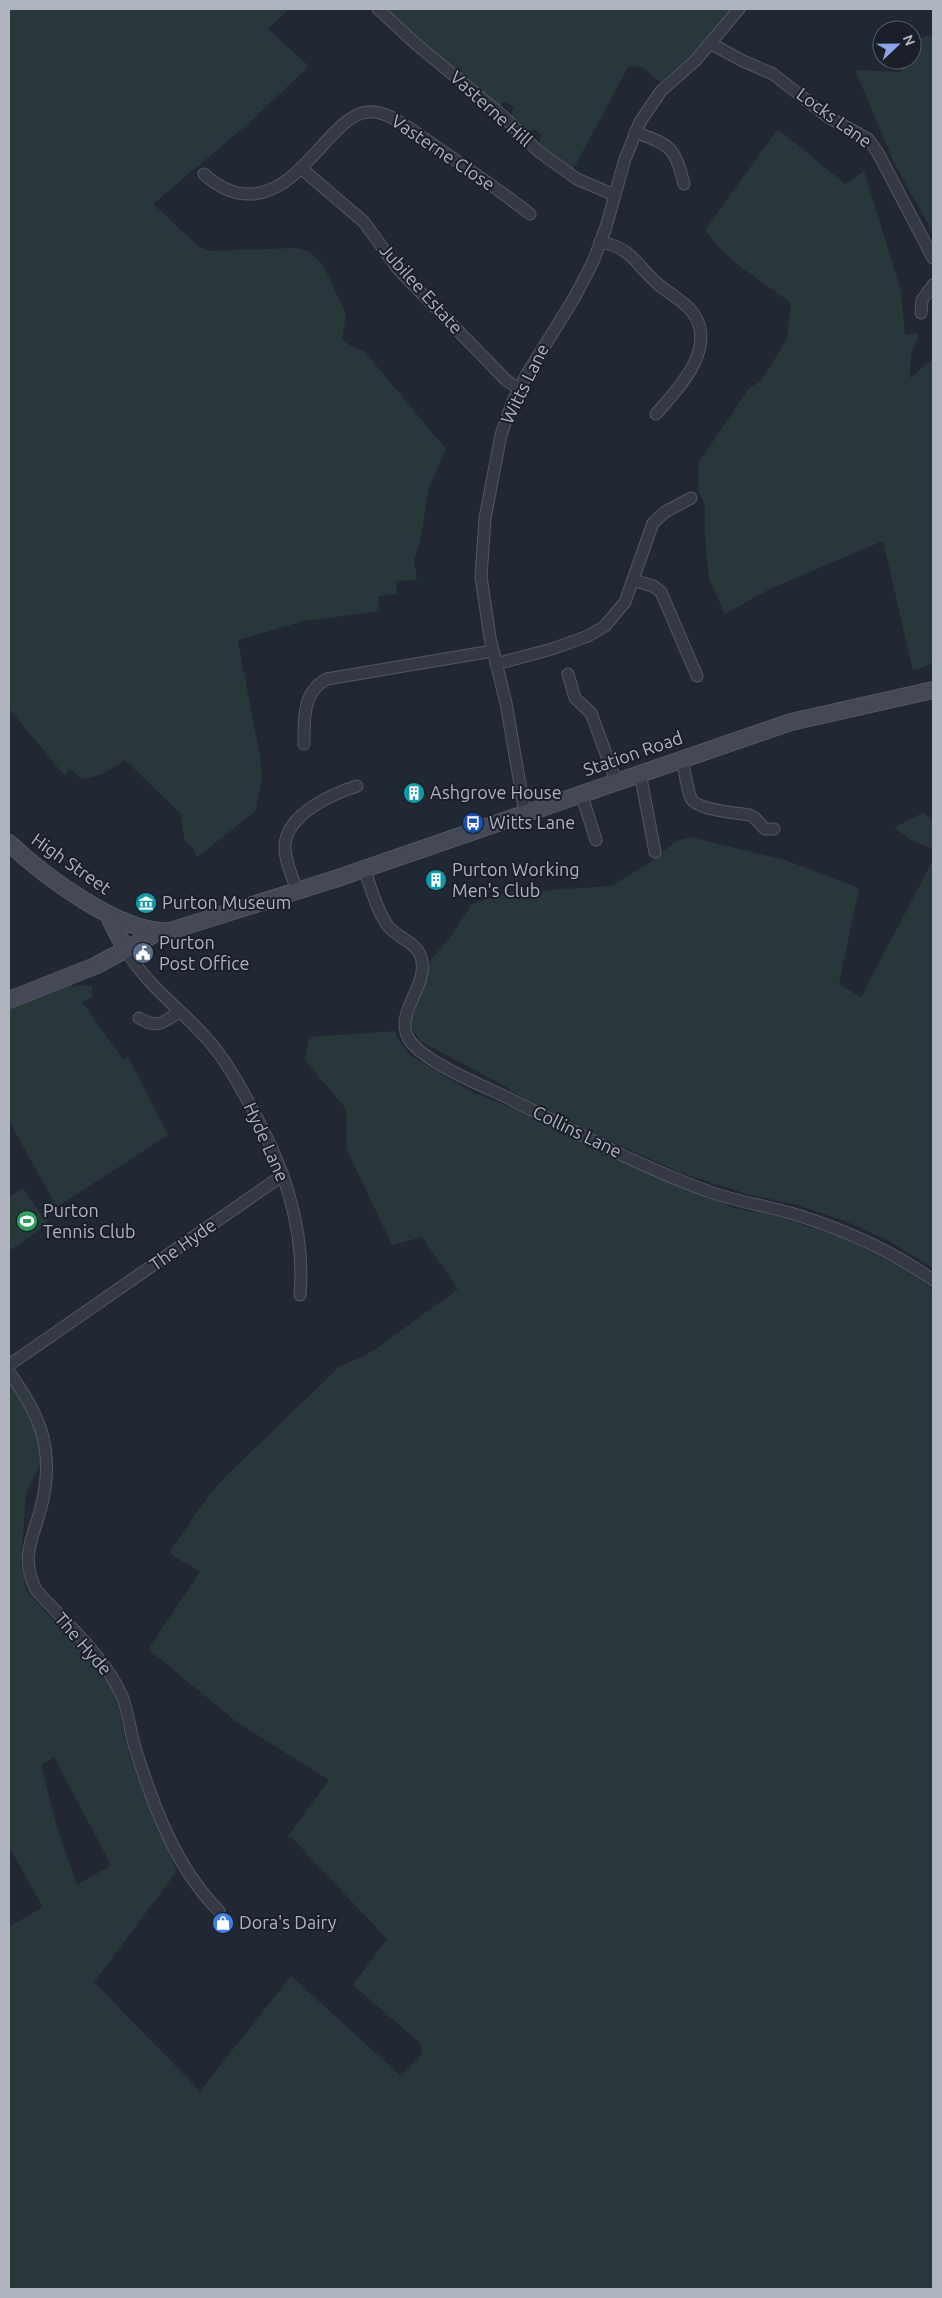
<svg xmlns="http://www.w3.org/2000/svg" width="942" height="2298" font-family="Ubuntu,sans-serif">
  <rect width="100%" height="100%" fill="#222734"/>
  <g fill="#283739" fill-rule="evenodd">
    <path d="M 9,9 L 289,9 L 268,29 L 309,66 L 249,123 L 153,204 L 198,246 L 209,251 L 295,248 L 309,251 L 323,265 L 346,314 L 342,339 L 352,347 L 364,351 L 446,449 L 429,488 L 420,542 L 414,560 L 417,580 L 396,581 L 397,594 L 378,596 L 380,611 L 304,621 L 238,640 L 260,757 L 262,776 L 256,811 L 197,857 L 193,848 L 185,841 L 180,813 L 125,760 L 103,774 L 82,780 L 70,769 L 64,775 L 11,711 L 9,712 Z"/>
    <path d="M 386,9 L 733,9 L 694,55 L 660,82 L 643,68 L 629,66 L 572,171 L 539,144 L 541,135 L 534,129 L 529,135 L 511,116 L 514,107 L 504,101 L 500,106 L 415,36 Z"/>
    <path d="M 933,35 L 933,233 L 893,160 L 855,70 L 901,72 L 904,60 L 912,60 L 912,41 L 925,36 Z"/>
    <path d="M 778,129 L 845,184 L 864,171 L 901,291 L 905,335 L 918,332 C 919,341 914,344 912,352 C 910,361 910,369 910,378 L 933,359 L 933,663 L 913,671 L 883,541 L 770,589 L 725,614 L 709,579 L 705,539 L 705,506 L 698,489 L 699,462 L 750,387 L 761,381 L 787,339 L 791,303 C 761,280 727,262 705,230 Z"/>
    <path d="M 924,812 L 933,821 L 933,849 L 913,841 L 894,828 Z"/>
    <path d="M 690,837 L 785,860 L 859,888 L 839,984 L 861,997 L 933,860 L 933,1268 L 889,1241 L 845,1221 L 797,1205 L 747,1194 L 681,1173 L 599,1136 L 529,1102 L 501,1084 L 420,1041 L 410,1026 L 411,1010 L 423,984 L 431,959 L 449,939 L 472,904 L 506,893 L 612,886 L 650,862 L 676,841 Z"/>
    <path d="M 68,982 L 72,987 L 81,985 L 92,987 L 92,997 L 82,1002 L 124,1061 L 128,1057 L 168,1135 L 57,1207 L 9,1121 L 9,1008 Z"/>
    <path d="M 396,1031 L 397,1038 L 411,1056 L 472,1092 L 530,1115 L 612,1154 L 734,1208 L 773,1215 L 843,1238 L 907,1270 L 933,1290 L 933,2289 L 9,2289 L 9,1927 L 43,1907 L 9,1847 L 9,1377 L 41,1434 L 41,1462 L 26,1493 L 21,1563 L 26,1591 L 107,1677 L 115,1694 L 130,1758 L 177,1871 L 94,1982 L 200,2091 L 291,1976 L 401,2076 L 421,2056 L 421,2044 L 353,1985 L 387,1939 L 292,1838 L 287,1837 L 329,1780 L 238,1723 L 148,1649 L 200,1572 L 169,1553 L 208,1496 L 227,1475 L 339,1367 L 373,1351 L 458,1289 L 422,1237 L 392,1245 L 347,1150 L 346,1109 L 305,1060 L 309,1037 ZM 54,1757 L 111,1865 L 77,1885 L 57,1827 L 41,1765 Z"/>
    <path d="M 23,1188 L 48,1224 L 9,1251 L 9,1197 Z"/>
  </g>
  <g fill="none" stroke-linecap="round" stroke-linejoin="round">
    <g stroke="#525762" stroke-width="13">
      <g id="street">
        <path d="M 378,9 L 416,44 L 503,116 L 538,151 L 577,179 L 614,195"/>
        <path d="M 710,43 L 743,61 L 773,74 L 828,117 L 868,139 L 878,153 L 933,258"/>
        <path d="M 635,132 C 672,146 674,146 684,184"/>
        <path d="M 302,169 L 364,222 L 398,269 L 507,381 L 519,388"/>
        <path d="M 204,174 C 218,187 233,195 252,194 C 306,191 334,107 374,112 C 394,114 414,132 431,143 C 464,166 498,189 530,214"/>
        <path d="M 600,242 C 634,249 634,263 658,284 C 669,294 685,301 693,313 C 718,348 678,389 656,414"/>
        <path d="M 921,313 L 922,300 L 933,285"/>
        <path d="M 633,580 L 653,586 L 661,592 L 697,676"/>
        <path d="M 496,664 L 552,649 L 588,636 L 605,626 L 625,602 L 653,523 L 665,512 L 691,498"/>
        <path d="M 568,674 L 575,698 L 591,713 L 616,781"/>
        <path d="M 304,744 C 304,720 302,692 327,679 L 492,651"/>
        <path d="M 682,759 C 685,771 686,786 691,798 C 696,810 737,813 750,815 L 754,817 L 765,829 L 774,829"/>
        <path d="M 640,773 L 655,852"/>
        <path d="M 581,793 L 596,840"/>
        <path d="M 525,813 L 506,703 L 490,638 L 481,576 L 485,518 L 501,435 L 513,401 L 527,374 L 573,300 L 593,262 L 606,227 L 625,159 L 640,122 L 661,91 L 695,61 L 739,9"/>
        <path d="M 364,868 C 370,885 377,912 388,926 C 398,939 419,942 422,961 C 427,989 391,1016 411,1042 C 426,1062 478,1084 502,1095 C 570,1129 638,1166 710,1192 C 738,1202 768,1206 797,1215 C 845,1230 892,1251 933,1280"/>
        <path d="M 297,891 C 293,877 284,860 285,845 C 287,814 332,794 357,786"/>
        <path d="M 126,950 C 149,988 179,1007 208,1040 C 225,1059 237,1081 249,1103 C 282,1162 306,1226 300,1295"/>
        <path d="M 139,1018 C 157,1029 163,1023 179,1012"/>
        <path d="M 9,1365 L 283,1175"/>
        <path d="M 9,1372 C 39,1414 54,1446 43,1499 C 36,1534 18,1554 36,1590 C 64,1621 105,1657 122,1696 C 129,1713 130,1733 136,1751 C 154,1807 176,1868 219,1911"/>
      </g>
    </g>
    <g stroke="#525762" stroke-width="18">
      <g id="secondary">
        <path d="M 9,843 C 43,875 122,935 170,931 L 335,879 L 791,722 L 933,690"/>
        <path d="M 111,915 L 111,921 L 126,950"/>
        <path d="M 9,1000 L 95,966 L 151,936 L 154,931"/>
      </g>
    </g>
    <use href="#street" stroke="#353944" stroke-width="11"/>
    <use href="#secondary" stroke="#444857" stroke-width="16"/>
  </g>
  <defs>
    <g id="building-disc" transform="scale(1.125)"><circle r="9.5" fill="#0f9aa8" stroke="#1b1f29"/><path d="M-4-6H4V6H1V3H-1V6H-4ZM-2.5-4.3h1.7v1.8h-1.7ZM.8-4.3h1.7v1.8H.8ZM-2.5-1h1.7V.8h-1.7ZM.8-1h1.7V.8H.8Z" fill="#fff"/></g>
    <g id="bus-disc" transform="scale(1.125)"><circle r="9.5" fill="#1a4fb4" stroke="#1b1f29"/><path d="M-5-6H5V4H4V6H2V4H-2V6H-4V4H-5ZM-3.5-4V0h7V-4ZM-3.5 1.2v1.5H-2V1.2ZM2 1.2v1.5H3.5V1.2Z" fill="#fff"/></g>
    <g id="museum-disc" transform="scale(1.125)"><circle r="9.5" fill="#0f9aa8" stroke="#1b1f29"/><path d="M0-6L6-3V-2H-6V-3ZM-5-1h2V3h-2ZM-1-1h2V3h-2ZM3-1h2V3H3ZM-6 4H6V6H-6Z" fill="#fff"/></g>
    <g id="civic-disc" transform="scale(1.125)"><circle r="9.5" fill="#5c6f8a" stroke="#1b1f29"/><path d="M-.6-6.5H3V-4.5H.6V-3L4-1V1h2V6H-6V1h2V-1L-.6-3ZM-1.2 2.5V6h2.4V2.5Z" fill="#fff"/></g>
    <g id="stadium-disc" transform="scale(1.125)"><circle r="9.5" fill="#2e9e5b" stroke="#1b1f29"/><path d="M0-5a6.5 5 0 1 0 0 10a6.5 5 0 1 0 0-10ZM-3.5-1.8h7v3.6h-7Z" fill="#fff"/></g>
    <g id="shop-disc" transform="scale(1.125)"><circle r="9.5" fill="#3f7fe0" stroke="#1b1f29"/><path d="M-5-2.5h2.3a2.7 3.5 0 0 1 5.4 0H5L5.5 6h-11ZM-1.5-2.5h3a1.5 2.3 0 0 0-3 0Z" fill="#fff"/></g>
  </defs>
  <g fill-rule="evenodd">
    <use href="#building-disc" x="414" y="793"/>
    <use href="#bus-disc" x="473" y="823"/>
    <use href="#building-disc" x="436" y="880"/>
    <use href="#museum-disc" x="146" y="903"/>
    <use href="#civic-disc" x="143" y="953"/>
    <use href="#stadium-disc" x="27" y="1221"/>
    <use href="#shop-disc" x="223" y="1923"/>
  </g>
  <g text-anchor="middle" stroke-width="4" stroke-linejoin="round" paint-order="stroke">
    <g font-size="18" fill="#afb4c1" stroke="#1b1f29">
      <text transform="translate(491 109) rotate(42)" y="6">Vasterne Hill</text>
      <text transform="translate(834 118) rotate(36)" y="6">Locks Lane</text>
      <text transform="translate(443 153) rotate(34)" y="6">Vasterne Close</text>
      <text transform="translate(421 289) rotate(48)" y="6">Jubilee Estate</text>
      <text transform="translate(525 384) rotate(-64)" y="6">Witts Lane</text>
      <text transform="translate(633 754) rotate(-19)" y="6">Station Road</text>
      <text transform="translate(71 864) rotate(35)" y="6">High Street</text>
      <text transform="translate(577 1132) rotate(26)" y="6">Collins Lane</text>
      <text transform="translate(266 1142) rotate(66)" y="6">Hyde Lane</text>
      <text transform="translate(183 1245) rotate(-35)" y="6">The Hyde</text>
      <text transform="translate(83 1644) rotate(49)" y="6">The Hyde</text>
    </g>
    <g font-size="18" fill="#afb4c1" stroke="#1b1f29" text-anchor="start">
      <text x="430" y="799">Ashgrove House</text>
      <text x="489" y="829">Witts Lane</text>
      <text x="452" y="876">Purton Working<tspan x="452" dy="21">Men's Club</tspan></text>
      <text x="162" y="909">Purton Museum</text>
      <text x="159" y="949">Purton<tspan x="159" dy="21">Post Office</tspan></text>
      <text x="43" y="1217">Purton<tspan x="43" dy="21">Tennis Club</tspan></text>
      <text x="239" y="1929">Dora's Dairy</text>
    </g>
  </g>
  <rect width="942" height="2298" fill="none" stroke="#afb4c1" stroke-width="20"/>
  <g transform="translate(897 45) rotate(68)"><circle r="24" fill="#1b1f29" stroke="#565b66"/>
  <path d="M0-4L9 19L0 12L-9 19Z" fill="#8ca4ea"/>
  <text y="-8" font-size="14" font-weight="bold" text-anchor="middle" fill="#afb4c1">N</text>
  </g>
</svg>
